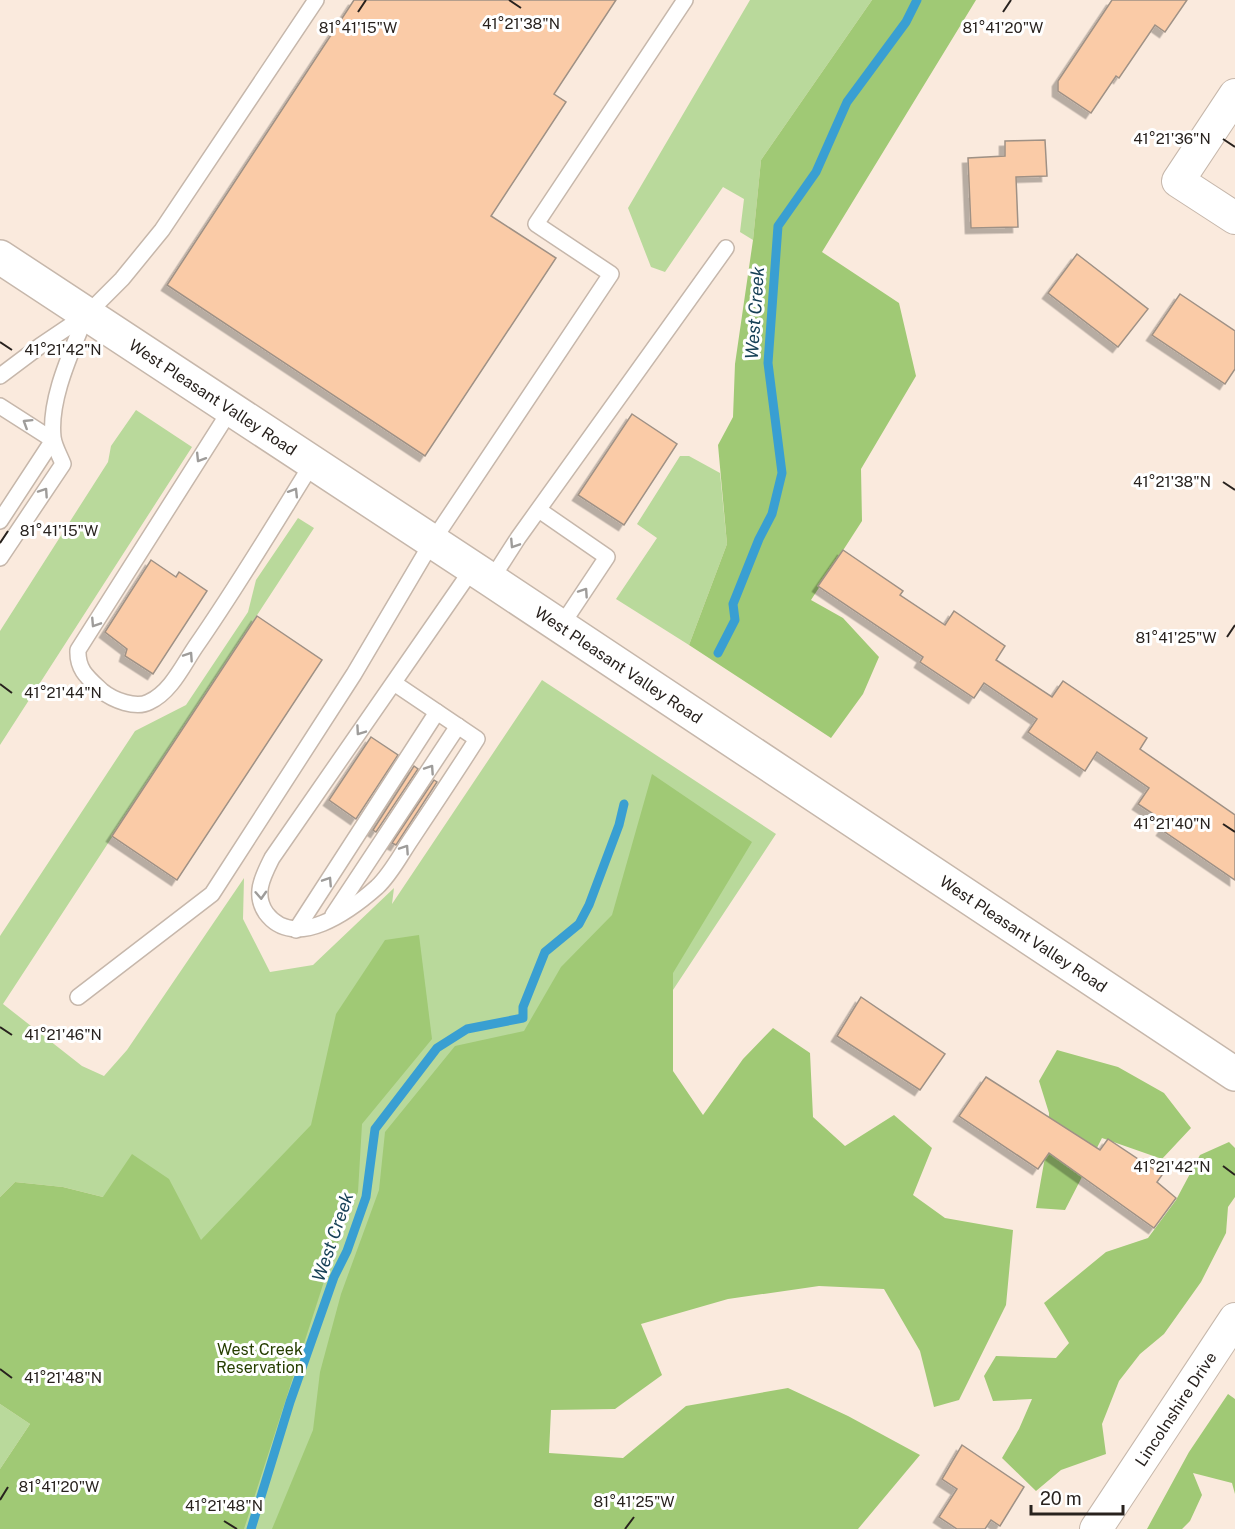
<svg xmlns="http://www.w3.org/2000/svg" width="1235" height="1529" font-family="'Public Sans',sans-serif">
  <defs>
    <filter id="shadow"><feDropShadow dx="-5.5" dy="5.5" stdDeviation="0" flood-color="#0004"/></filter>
  </defs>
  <rect width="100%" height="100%" fill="#faeadd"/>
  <g fill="#b9d99b">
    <path d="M 750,0 L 872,0 L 761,160 L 753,240 L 740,232 L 744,199 L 723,187 L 665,272 L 651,267 L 628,208 Z"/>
    <path d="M 136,410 L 192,447 L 0,745 L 0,631 L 108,462 L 111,446 Z"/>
    <path d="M 680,456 L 689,456 L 720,473 L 727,544 L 689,645 L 616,599 L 657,538 L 637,524 Z"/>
    <path d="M 298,518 L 314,528 L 3,1004 L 82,1066 L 104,1076 L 127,1050 L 244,878 L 243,919 L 270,972 L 313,965 L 394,888 L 392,904 L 542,680 L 776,834 L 317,1529 L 0,1529 L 187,1213 L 103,1197 L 63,1187 L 15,1182 L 0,1197 L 0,936 L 135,731 L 186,705 L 248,612 L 256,580 Z"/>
    <path d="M 0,1404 L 30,1424 L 0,1469 Z"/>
  </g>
  <g fill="#a0c975">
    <path d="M 872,0 L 976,0 L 822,252 L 899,303 L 916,376 L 861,469 L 862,521 L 811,600 L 843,618 L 879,657 L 863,694 L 831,738 L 689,645 L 727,544 L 718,445 L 733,417 L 735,364 L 753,240 L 761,160 Z"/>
    <path d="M 652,774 L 752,842 L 673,973 L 673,1071 L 703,1115 L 743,1059 L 773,1028 L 810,1053 L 813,1117 L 845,1146 L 894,1115 L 932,1148 L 913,1195 L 945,1218 L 1013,1230 L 1006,1305 L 959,1400 L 934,1407 L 920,1351 L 884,1289 L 819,1286 L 728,1299 L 641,1324 L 662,1375 L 615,1409 L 551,1410 L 549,1453 L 623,1458 L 686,1406 L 788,1388 L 848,1416 L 920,1455 L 858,1529 L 272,1529 L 313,1430 L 320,1372 L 341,1294 L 379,1190 L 385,1132 L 455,1046 L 524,1031 L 561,967 L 612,915 Z"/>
    <path d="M 419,935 L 432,1039 L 362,1124 L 358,1192 L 330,1263 L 244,1529 L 0,1529 L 0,1469 L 30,1424 L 0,1404 L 0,1197 L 15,1182 L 63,1187 L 103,1197 L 132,1154 L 169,1179 L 201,1240 L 311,1125 L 336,1014 L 385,940 Z"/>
    <path d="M 1057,1050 L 1118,1067 L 1164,1093 L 1191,1128 L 1162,1159 L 1102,1138 L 1065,1210 L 1036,1208 L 1048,1140 L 1049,1113 L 1039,1081 Z"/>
    <path d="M 1229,1142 L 1235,1148 L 1235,1197 L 1228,1207 L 1226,1233 L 1201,1282 L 1164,1334 L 1140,1354 L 1119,1381 L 1102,1424 L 1106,1454 L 1061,1470 L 1036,1491 L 1002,1458 L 1019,1429 L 1032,1399 L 993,1401 L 984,1376 L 996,1356 L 1056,1358 L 1069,1343 L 1044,1303 L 1106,1252 L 1148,1238 L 1176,1200 L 1200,1155 Z"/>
    <path d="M 1228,1394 L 1235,1399 L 1235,1494 L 1232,1483 L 1193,1473 L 1202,1495 L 1190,1521 L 1182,1529 L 1147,1529 L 1189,1452 Z"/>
  </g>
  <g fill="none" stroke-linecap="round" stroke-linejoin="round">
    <g stroke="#399fd2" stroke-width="9">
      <path d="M 718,653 L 735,620 L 733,604 L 759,539 L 772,514 L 782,473 L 768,363 L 778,226 L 816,172 L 847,102 L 906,22 L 917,0"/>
      <path d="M 251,1529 L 290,1402 L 334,1277 L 347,1251 L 366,1197 L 375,1129 L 437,1048 L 467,1029 L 523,1018 L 523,1007 L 545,952 L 579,924 L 589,905 L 619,825 L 624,804"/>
    </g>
  </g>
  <g fill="#facba7" stroke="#9f9185" stroke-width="1.5" filter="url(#shadow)">
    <path d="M 354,0 L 616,0 L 554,94 L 566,102 L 491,216 L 556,258 L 425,456 L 167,285 Z"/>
    <path d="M 1112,0 L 1187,0 L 1165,32 L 1155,25 L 1119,78 L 1116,76 L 1091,113 L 1058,91 L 1058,81 Z"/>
    <path d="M 1045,140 L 1047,176 L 1016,177 L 1018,227 L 971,228 L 968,158 L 1005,156 L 1005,141 Z"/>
    <path d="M 1077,254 L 1148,309 L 1118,347 L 1048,293 Z"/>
    <path d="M 1180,294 L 1235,331 L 1235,369 L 1225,384 L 1152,335 Z"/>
    <path d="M 632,414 L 677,444 L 624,525 L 578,495 Z"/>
    <path d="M 843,550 L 903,591 L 900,595 L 945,625 L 954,611 L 1005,646 L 996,660 L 1052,697 L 1063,681 L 1147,738 L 1140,749 L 1235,815 L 1235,880 L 1162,830 L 1167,823 L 1138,804 L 1149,788 L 1097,752 L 1085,771 L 1028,732 L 1037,719 L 984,683 L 974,698 L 920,662 L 923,657 L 818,586 Z"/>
    <path d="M 151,560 L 176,577 L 179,572 L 207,591 L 153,674 L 125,656 L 127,649 L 105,632 Z"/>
    <path d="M 257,616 L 322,660 L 177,880 L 112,836 Z"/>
    <path d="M 371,737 L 398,755 L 356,819 L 329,800 Z"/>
    <path d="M 414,766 L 418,769 L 376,832 L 373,830 Z"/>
    <path d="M 434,780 L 437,782 L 396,845 L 392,843 Z"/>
    <path d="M 861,997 L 945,1054 L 920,1090 L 837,1036 Z"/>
    <path d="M 986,1077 L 1100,1150 L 1108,1139 L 1162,1175 L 1157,1182 L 1176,1198 L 1154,1228 L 1049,1153 L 1038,1169 L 959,1116 Z"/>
    <path d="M 962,1445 L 1024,1487 L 1000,1526 L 991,1520 L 985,1529 L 957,1529 L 939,1517 L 957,1489 L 942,1479 Z"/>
  </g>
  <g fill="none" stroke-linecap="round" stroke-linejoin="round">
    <g stroke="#c6b7ab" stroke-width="18">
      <g id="service">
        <path d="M 0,376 L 40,346 L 86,315 L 122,279 L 162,230 L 316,0"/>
        <path d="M 0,406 L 53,440 L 0,521"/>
        <path d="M 231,409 L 78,650 C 77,670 88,678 102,691 C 113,700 136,709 149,702 C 171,692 183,665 196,646 C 237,587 274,525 312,464"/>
        <path d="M 539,510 L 607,557 L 561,626"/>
        <path d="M 0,558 L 63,464 C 60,456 54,446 53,437 C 49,398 72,351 86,315"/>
        <path d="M 491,580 L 518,538 L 726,248"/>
        <path d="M 394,683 L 477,739 C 456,772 434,805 412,838 C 401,854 391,874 377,887 C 351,910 295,952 266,913 C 253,894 263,876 272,858 L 473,568"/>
        <path d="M 333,915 L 458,726"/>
        <path d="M 296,930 L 437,712"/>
        <path d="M 78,997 L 212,894 L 354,674 L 432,542 L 611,274 L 536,224 L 685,0"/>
      </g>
    </g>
    <g stroke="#c6b7ab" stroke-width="34">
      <g id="minor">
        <path d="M 1235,95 L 1178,181 L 1235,218"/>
        <path id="s1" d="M 1096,1529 L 1235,1319"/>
      </g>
    </g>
    <g stroke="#c6b7ab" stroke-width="36">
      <g id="secondary">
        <path id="s2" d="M 0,257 L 491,580 L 1235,1074"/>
      </g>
    </g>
    <use href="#service" stroke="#fff" stroke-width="15"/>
    <use href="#minor" stroke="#fff" stroke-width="32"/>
    <use href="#secondary" stroke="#fff" stroke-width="33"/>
  </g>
  <defs><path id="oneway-chevron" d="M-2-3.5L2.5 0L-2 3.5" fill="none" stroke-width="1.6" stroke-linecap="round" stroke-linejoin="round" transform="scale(1.5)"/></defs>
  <g stroke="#9e9c9a">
    <use href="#oneway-chevron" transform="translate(27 423) rotate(-148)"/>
    <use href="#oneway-chevron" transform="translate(200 458) rotate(122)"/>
    <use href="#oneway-chevron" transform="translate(44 492) rotate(-56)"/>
    <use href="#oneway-chevron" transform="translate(294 492) rotate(-58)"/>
    <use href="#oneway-chevron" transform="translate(514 544) rotate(123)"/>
    <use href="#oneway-chevron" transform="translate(584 592) rotate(-56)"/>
    <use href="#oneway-chevron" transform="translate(95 623) rotate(123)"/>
    <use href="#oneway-chevron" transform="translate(189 656) rotate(-56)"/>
    <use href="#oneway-chevron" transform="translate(360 731) rotate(125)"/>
    <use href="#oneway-chevron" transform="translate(430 769) rotate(-56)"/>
    <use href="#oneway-chevron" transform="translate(405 849) rotate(-56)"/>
    <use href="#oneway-chevron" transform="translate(328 881) rotate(-57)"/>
    <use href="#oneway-chevron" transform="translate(261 895) rotate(87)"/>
  </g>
  <path fill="none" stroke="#28221e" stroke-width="2" d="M 509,0 L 521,8M 358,12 L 366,0M 1003,12 L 1011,0M 1223,139 L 1235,147M 0,342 L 12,350M 1223,482 L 1235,490M 0,543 L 8,531M 1227,637 L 1235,625M 0,684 L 12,693M 1223,824 L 1235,832M 0,1027 L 12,1035M 1223,1166 L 1235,1175M 0,1369 L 12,1378M 0,1500 L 8,1487M 224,1521 L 237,1529M 625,1529 L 634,1517"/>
  <g text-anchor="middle" stroke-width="6" stroke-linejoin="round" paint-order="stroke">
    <g font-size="16" fill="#28221e" stroke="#fff">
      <text dy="6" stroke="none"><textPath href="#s2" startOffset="255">West Pleasant Valley Road</textPath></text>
      <text dy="6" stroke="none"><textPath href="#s2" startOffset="741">West Pleasant Valley Road</textPath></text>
      <text dy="6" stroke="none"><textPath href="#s2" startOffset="1227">West Pleasant Valley Road</textPath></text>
      <text dy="6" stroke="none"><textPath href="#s1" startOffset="144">Lincolnshire Drive</textPath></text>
    </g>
    <g font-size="16" fill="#263e00" stroke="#fff">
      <text x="260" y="1355">West Creek<tspan x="260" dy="18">Reservation</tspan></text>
    </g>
    <g font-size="18" font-style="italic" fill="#153f55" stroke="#fff">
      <text transform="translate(755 313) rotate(-86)" y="6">West Creek</text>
      <text transform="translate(333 1237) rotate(-71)" y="6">West Creek</text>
    </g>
  </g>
  <g font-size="15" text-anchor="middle" fill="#28221e" stroke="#fff" stroke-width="6" stroke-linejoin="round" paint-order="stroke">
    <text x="521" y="29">41°21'38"N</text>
    <text x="358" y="33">81°41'15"W</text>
    <text x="1003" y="33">81°41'20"W</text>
    <text x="1172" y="144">41°21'36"N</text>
    <text x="63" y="355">41°21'42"N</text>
    <text x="1172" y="487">41°21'38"N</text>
    <text x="59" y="536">81°41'15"W</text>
    <text x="1176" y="643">81°41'25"W</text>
    <text x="63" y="698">41°21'44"N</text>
    <text x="1172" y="829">41°21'40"N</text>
    <text x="63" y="1040">41°21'46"N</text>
    <text x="1172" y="1172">41°21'42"N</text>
    <text x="63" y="1383">41°21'48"N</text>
    <text x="59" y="1492">81°41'20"W</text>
    <text x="634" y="1507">81°41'25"W</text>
    <text x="224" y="1511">41°21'48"N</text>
  </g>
  <path d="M1031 1505v9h92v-9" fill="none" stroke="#28221e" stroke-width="3"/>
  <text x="1040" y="1505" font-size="18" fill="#28221e" stroke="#ffffff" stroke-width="4.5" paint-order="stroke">20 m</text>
</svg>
